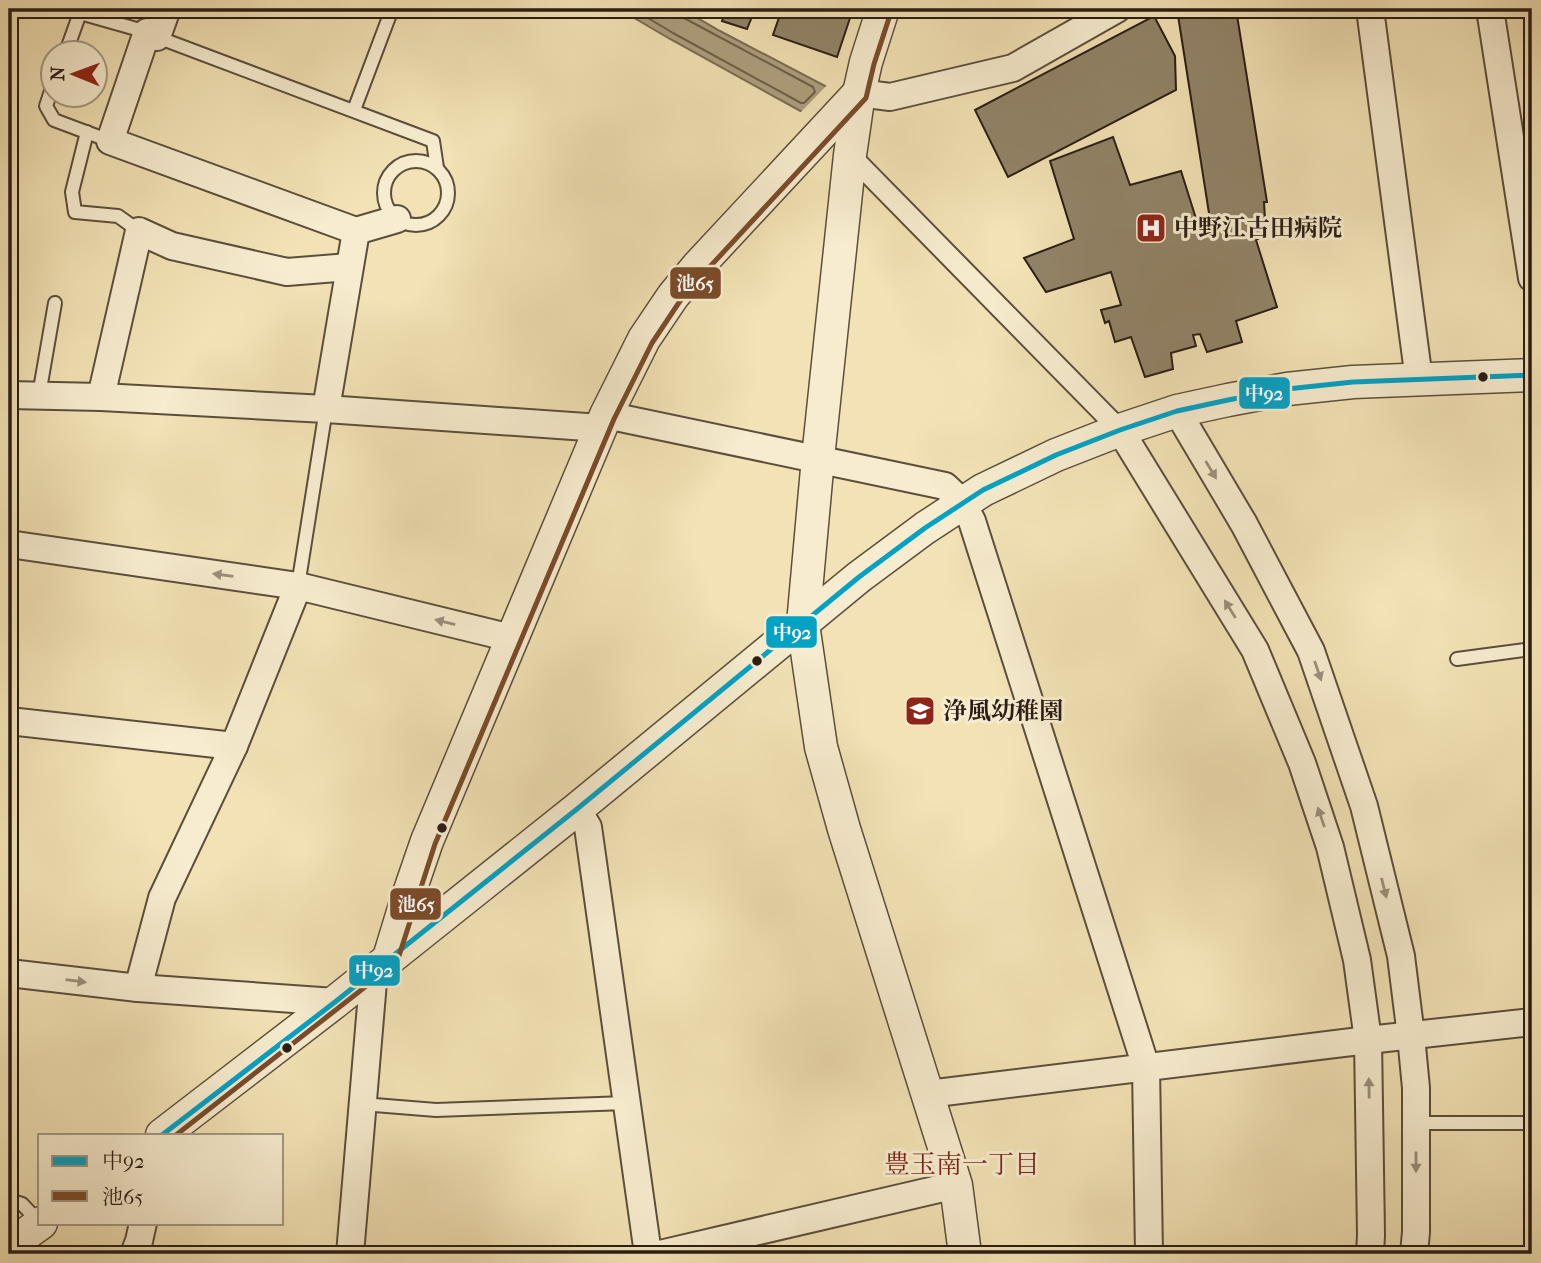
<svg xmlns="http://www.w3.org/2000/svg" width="1541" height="1263" font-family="'IM FELL French Canon','Noto Serif JP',serif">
  <rect width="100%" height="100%" fill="#f2e2b5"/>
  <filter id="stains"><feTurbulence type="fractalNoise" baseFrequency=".00286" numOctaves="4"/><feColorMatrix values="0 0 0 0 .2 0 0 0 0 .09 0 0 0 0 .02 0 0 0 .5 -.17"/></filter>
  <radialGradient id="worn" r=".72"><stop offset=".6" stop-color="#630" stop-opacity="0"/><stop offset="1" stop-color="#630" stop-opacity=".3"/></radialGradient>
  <path fill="#ae9f7e" stroke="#796b54" stroke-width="2" d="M 619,9 L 682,9 L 720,31 L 829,88 L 804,113 L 670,39 Z"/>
  <path fill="#f2e2b5" d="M 829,83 L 832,86 L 832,90 L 804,117 L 800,113 Z"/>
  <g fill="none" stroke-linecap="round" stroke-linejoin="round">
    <path stroke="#6c5e49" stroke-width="2" d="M 633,9 L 673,33 L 801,103 L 804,103 L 815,92 L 813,87 L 684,18 L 680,14 L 680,9"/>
  </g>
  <g fill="#928368" stroke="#2a1d14" stroke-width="2">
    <path d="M 726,9 L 755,9 L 747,29 L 722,21 Z"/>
    <path d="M 782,9 L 853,9 L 837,57 L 773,35 Z"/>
    <path d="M 1177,9 L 1236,9 L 1267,202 L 1264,202 L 1265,219 L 1258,220 L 1263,236 L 1256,240 L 1277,307 L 1236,321 L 1242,342 L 1207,352 L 1200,334 L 1193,335 L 1196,346 L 1171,353 L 1173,369 L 1145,377 L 1131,337 L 1115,342 L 1109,321 L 1105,323 L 1101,310 L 1121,305 L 1111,272 L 1046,292 L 1024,258 L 1074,239 L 1050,161 L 1113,137 L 1130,185 L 1181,171 L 1199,228 L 1211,226 Z"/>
    <path d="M 1154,16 L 1175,56 L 1176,90 L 1008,177 L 975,110 Z"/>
  </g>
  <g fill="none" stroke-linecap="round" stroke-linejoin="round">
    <g stroke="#5c4e3c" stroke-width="16">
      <g id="service">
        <path d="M 157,37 L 433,141 L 437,168"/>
        <path d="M 66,52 L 80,13 L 147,32"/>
        <path d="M 52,88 L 46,106 L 54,120 L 110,141"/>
        <path d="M 354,110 L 392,9"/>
        <path d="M 87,132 L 72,192 L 75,212 L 118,216 L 139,231"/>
        <circle cx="416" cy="193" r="32"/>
        <path d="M 39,395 L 55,303"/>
        <path d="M 298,586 L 326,409"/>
        <path d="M 1457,659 L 1532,649"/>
        <path d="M 362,1104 L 436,1110 L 626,1103"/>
        <path d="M 1416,1123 L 1532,1123"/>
        <path d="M 9,1200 L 22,1204 L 40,1223"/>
      </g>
    </g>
    <g stroke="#5c4e3c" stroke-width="23">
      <path id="pedestrian" d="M 850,155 L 1120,430"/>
    </g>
    <g stroke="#5c4e3c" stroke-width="30">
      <g id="minor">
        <path d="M 167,9 L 157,37 L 147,32 L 110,141 L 356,231"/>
        <path d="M 1370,9 L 1419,380"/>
        <path d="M 1490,9 L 1532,278"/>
        <path d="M 859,93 L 890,97 L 1013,68 L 1117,9"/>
        <path d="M 9,395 L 101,397 L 326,409 L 601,428"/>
        <path d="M 101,397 L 139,231 L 172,246 L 287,272 L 349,267"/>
        <path d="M 326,409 L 356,231 L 397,219"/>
        <path d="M 1177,411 L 1244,524 L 1311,651 L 1364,806 L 1401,956 L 1411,1036 L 1416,1088 L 1416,1232 L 1414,1254"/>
        <path d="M 606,415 L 945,486 L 962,502 L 972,521 L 1146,1067 L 1149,1254"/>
        <path d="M 1120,430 L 1255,650 L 1302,763 L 1330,847 L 1357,960 L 1368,1040 L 1371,1235 L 1370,1254"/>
        <path d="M 9,544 L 298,586 L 511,638"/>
        <path d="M 9,721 L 234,746"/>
        <path d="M 577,809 L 588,827 L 648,1254"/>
        <path d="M 9,973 L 138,988 L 335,1002"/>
        <path d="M 138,988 L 162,898 L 234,746 L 298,586"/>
        <path d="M 928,1094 L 1368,1040 L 1532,1022"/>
        <path d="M 134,1254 L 139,1241 L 143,1223"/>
        <path d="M 350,1254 L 374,970"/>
        <path d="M 660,1254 L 956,1185"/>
      </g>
    </g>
    <g stroke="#5c4e3c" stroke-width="35">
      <g id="tertiary">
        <path d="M 883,9 L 866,62 L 859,93 L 850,155 L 818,458 L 803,624 L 821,747 L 844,829 L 956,1185 L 965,1254"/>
        <path d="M 389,958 L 406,902 L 427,841 L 606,415 L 644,339 L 673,296 L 698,266 L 859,93"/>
        <path d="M 162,1135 L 335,1002 L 577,809 L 859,577 L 925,528 L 983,490 L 1056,455 L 1120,430 L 1177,411 L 1228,400 L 1287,389 L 1353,382 L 1532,375"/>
        <path d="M 9,1246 L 41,1223"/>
      </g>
    </g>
    <use href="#service" stroke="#f7eccf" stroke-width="12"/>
    <use href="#pedestrian" stroke="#f7eccf" stroke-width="19"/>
    <use href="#minor" stroke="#f7eccf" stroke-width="26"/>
    <use href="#tertiary" stroke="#f7eccf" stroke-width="32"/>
    <g stroke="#f7eccf" stroke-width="10">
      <path id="bus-1" d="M 162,1135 L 335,1002 L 577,809 L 859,577 L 925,528 L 983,490 L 1056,455 L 1120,430 L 1177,411 L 1228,400 L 1287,389 L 1353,382 L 1532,375"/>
    </g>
    <g stroke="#f7eccf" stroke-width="10">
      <path id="bus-2" d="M 176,1135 L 397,962 L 435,844 L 614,419 L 652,343 L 680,301 L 705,272 L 866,98 L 874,64 L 891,12"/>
    </g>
    <use href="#bus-1" stroke="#02a2c5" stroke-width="5"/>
    <use href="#bus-2" stroke="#7a4b2a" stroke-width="5"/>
  </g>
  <defs><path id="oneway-solid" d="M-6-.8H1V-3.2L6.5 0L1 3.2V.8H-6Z" transform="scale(1.75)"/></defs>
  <g fill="#9b8f7b">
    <use href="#oneway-solid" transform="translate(1211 470) rotate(59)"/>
    <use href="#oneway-solid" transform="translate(223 575) rotate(-172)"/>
    <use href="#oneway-solid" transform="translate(1230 609) rotate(-122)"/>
    <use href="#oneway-solid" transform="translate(445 622) rotate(-166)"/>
    <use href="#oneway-solid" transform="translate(1318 671) rotate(71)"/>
    <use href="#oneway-solid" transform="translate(1321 817) rotate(-109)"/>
    <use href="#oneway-solid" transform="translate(1384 888) rotate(76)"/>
    <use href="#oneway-solid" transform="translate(76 981) rotate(7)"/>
    <use href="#oneway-solid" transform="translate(1369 1088) rotate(-91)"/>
    <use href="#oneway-solid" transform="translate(1416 1162) rotate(90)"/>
  </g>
  <defs>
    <g id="hospital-square" transform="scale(1.575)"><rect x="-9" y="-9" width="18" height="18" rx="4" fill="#8f2418" stroke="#f7eccf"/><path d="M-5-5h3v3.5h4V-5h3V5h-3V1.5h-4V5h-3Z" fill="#fff"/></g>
    <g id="school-square" transform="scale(1.575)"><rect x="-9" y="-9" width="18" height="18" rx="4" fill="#8f2418" stroke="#f7eccf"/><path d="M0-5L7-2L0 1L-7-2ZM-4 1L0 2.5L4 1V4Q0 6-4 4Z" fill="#fff"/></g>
  </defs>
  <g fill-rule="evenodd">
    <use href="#hospital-square" x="1151" y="228"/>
    <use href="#school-square" x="920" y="711"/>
  </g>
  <g fill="#2a1d14" stroke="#f7eccf" stroke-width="2.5">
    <circle cx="1483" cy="377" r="6"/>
    <circle cx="757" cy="661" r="6"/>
    <circle cx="442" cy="828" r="6"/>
    <circle cx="287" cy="1048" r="6"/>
  </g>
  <g text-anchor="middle" stroke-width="6" stroke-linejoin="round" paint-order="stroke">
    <g font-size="24" font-weight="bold" fill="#2a1d14" stroke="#f7eccf" text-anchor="start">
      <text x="1174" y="236">中野江古田病院</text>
      <text x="943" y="719">浄風幼稚園</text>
    </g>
    <g font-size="26" fill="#7a1f14" stroke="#f7eccf">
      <text x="962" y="1173">豊玉南一丁目</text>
    </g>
  </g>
  <g stroke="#f7eccf" stroke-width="2.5">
    <rect x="669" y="266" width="53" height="34" rx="7" fill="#7a4b2a"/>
    <rect x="1238" y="376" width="53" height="34" rx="7" fill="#02a2c5"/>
    <rect x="765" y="615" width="53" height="34" rx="7" fill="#02a2c5"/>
    <rect x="389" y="887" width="53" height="34" rx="7" fill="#7a4b2a"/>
    <rect x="348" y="954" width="53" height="33" rx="7" fill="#02a2c5"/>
  </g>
  <g font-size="19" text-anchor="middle" font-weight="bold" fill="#fff">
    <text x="695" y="290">池65</text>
    <text x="1264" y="400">中92</text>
    <text x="792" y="639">中92</text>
    <text x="416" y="911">池65</text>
    <text x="374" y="977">中92</text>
  </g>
  <rect width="1541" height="1263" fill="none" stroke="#f2e2b5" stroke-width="35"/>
  <rect x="10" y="10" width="1520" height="1242" fill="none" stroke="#2a1d14" stroke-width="3.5"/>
  <rect x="18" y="18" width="1506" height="1228" fill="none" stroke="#2a1d14" stroke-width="2"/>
  <rect x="38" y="1134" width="245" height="91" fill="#f7eccf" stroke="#a59984" stroke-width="2"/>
  <rect x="52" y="1156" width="35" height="10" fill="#02a2c5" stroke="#a59984" stroke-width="2"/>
  <text x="102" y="1168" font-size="21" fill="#2a1d14">中92</text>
  <rect x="52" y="1191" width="35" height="10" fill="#7a4b2a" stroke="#a59984" stroke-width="2"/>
  <text x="102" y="1204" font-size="21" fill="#2a1d14">池65</text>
  <g transform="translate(74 74) rotate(271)"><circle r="33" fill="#f7eccf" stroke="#a59984" stroke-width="2"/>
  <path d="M0-5L12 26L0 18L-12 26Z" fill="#8f2418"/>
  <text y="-10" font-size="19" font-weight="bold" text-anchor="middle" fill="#2a1d14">N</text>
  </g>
  <rect width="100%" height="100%" filter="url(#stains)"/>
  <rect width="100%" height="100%" fill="url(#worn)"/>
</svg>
